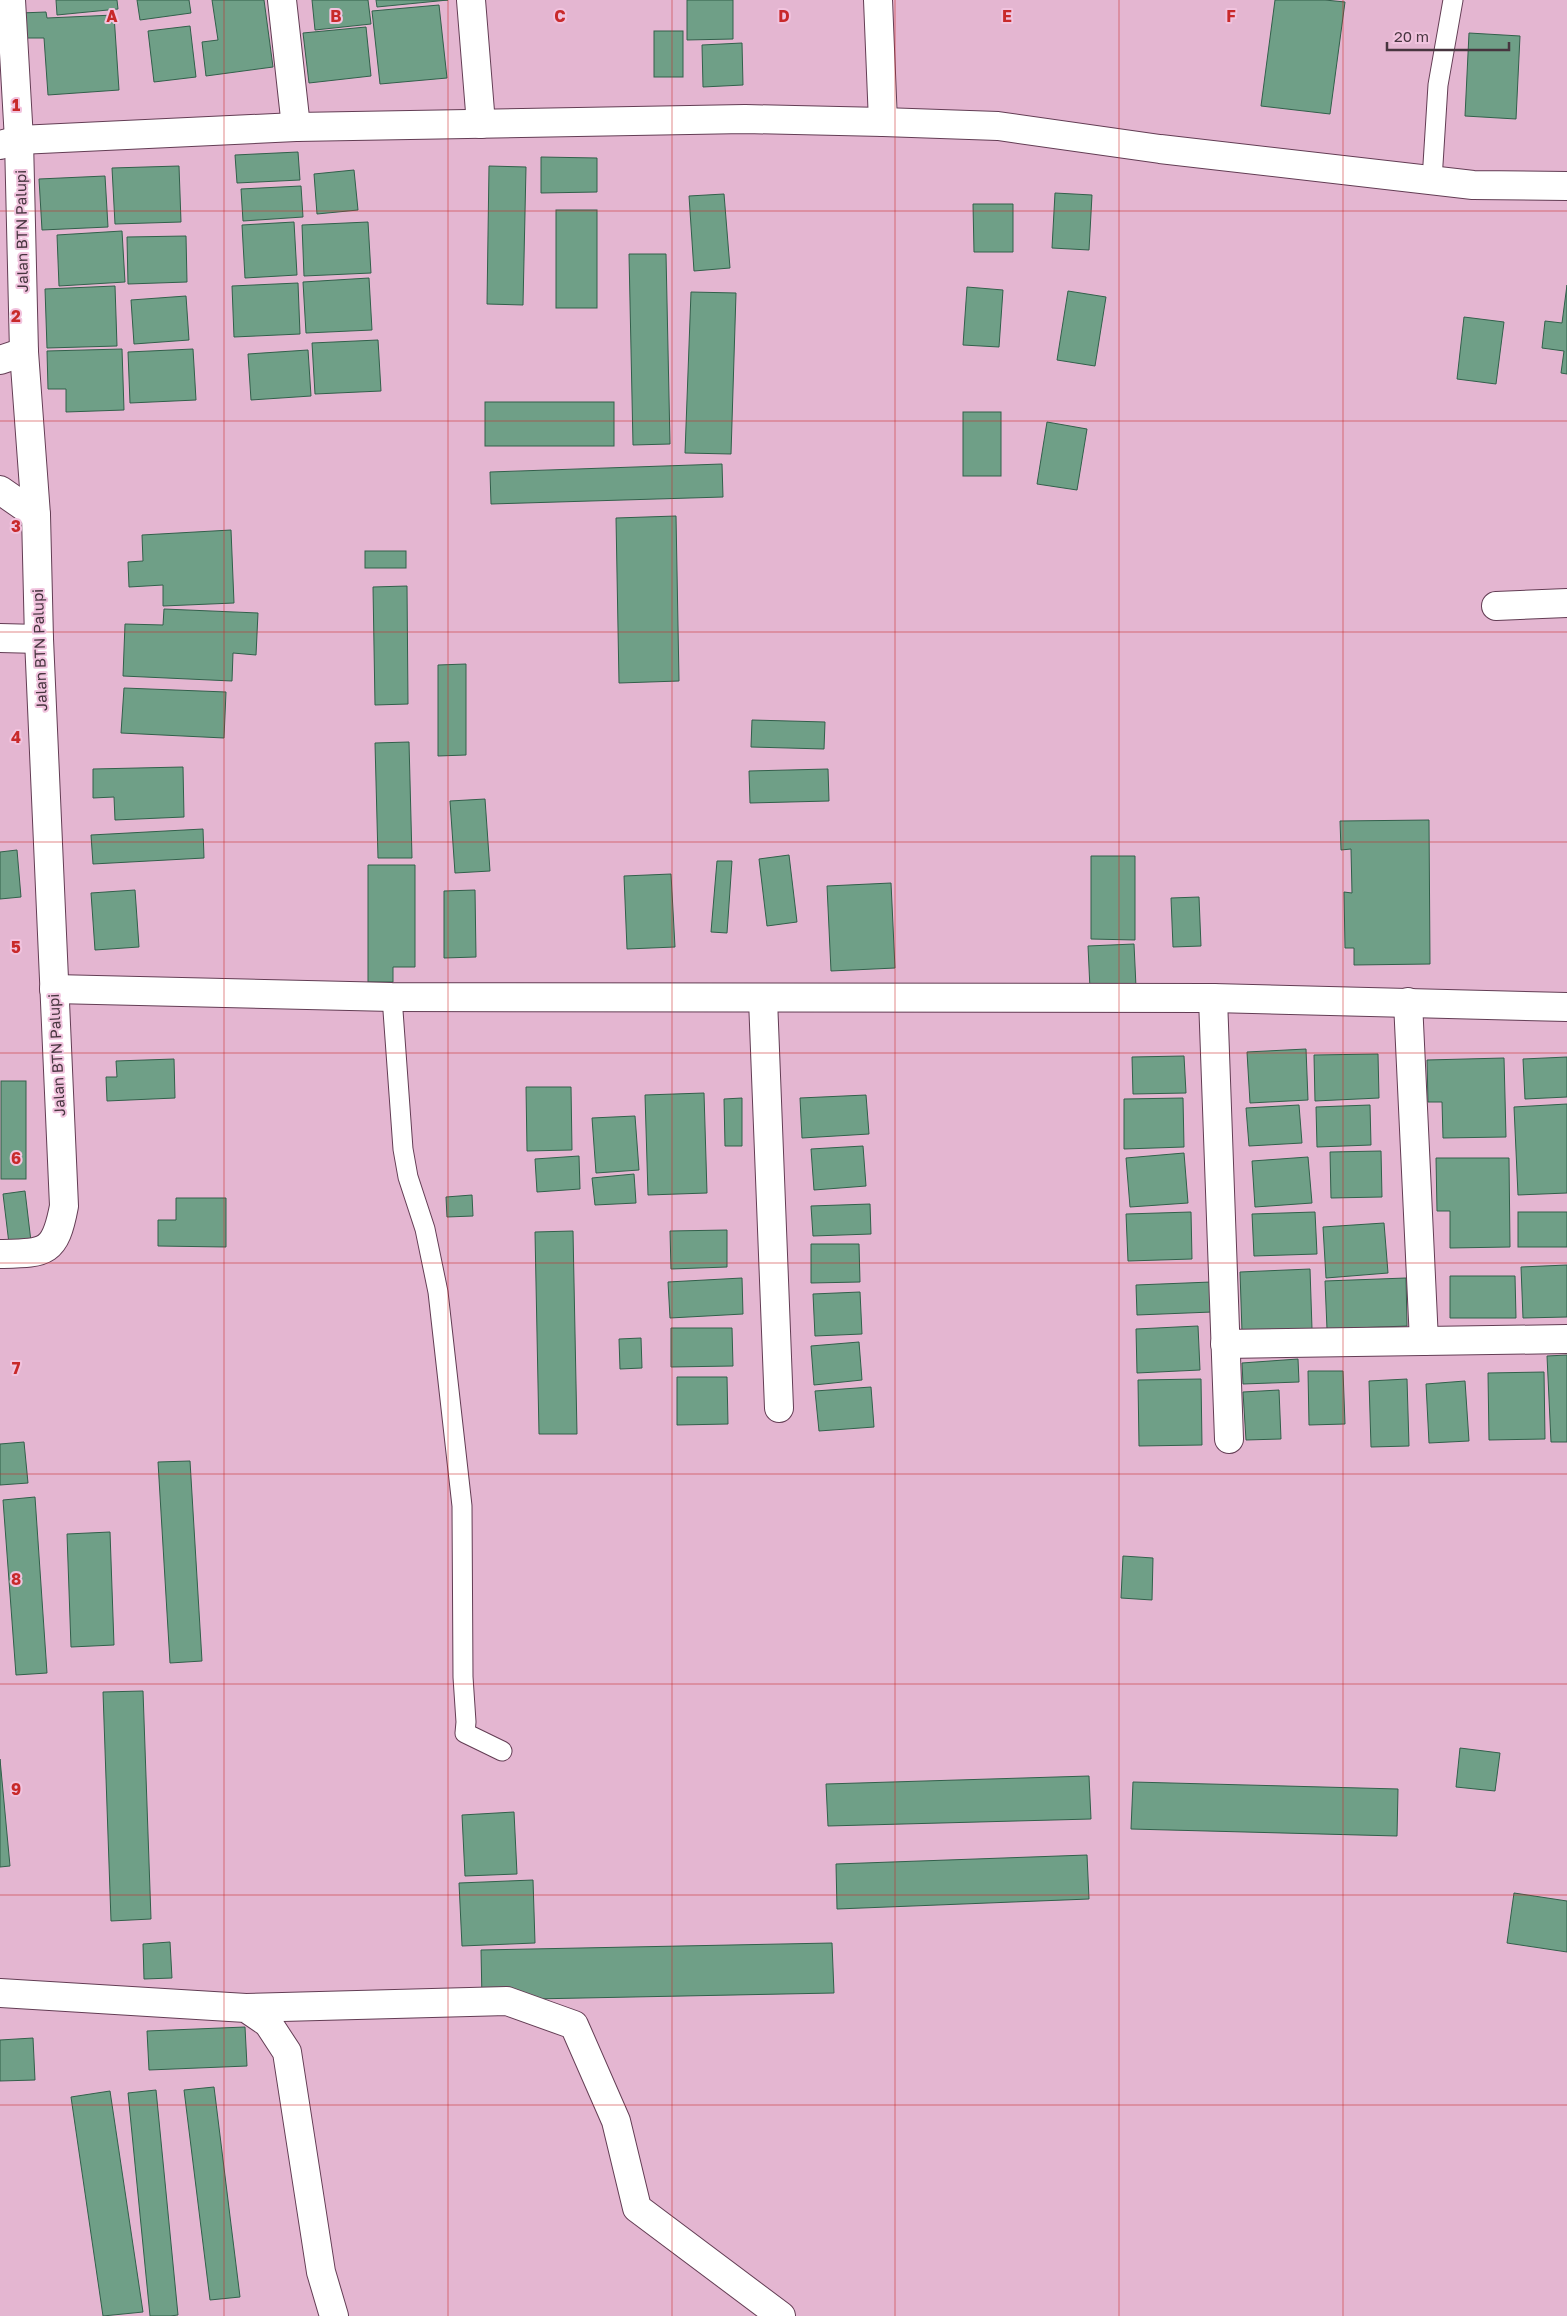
<svg xmlns="http://www.w3.org/2000/svg" width="1567" height="2316" font-family="'Golos Text',sans-serif">
  <rect width="100%" height="100%" fill="#e4b6d1"/>
  <g fill="#6f9f87" stroke="#32604b">
    <path d="M 56,0 L 117,0 L 118,9 L 57,15 Z"/>
    <path d="M 137,0 L 189,0 L 191,13 L 140,20 Z"/>
    <path d="M 212,0 L 264,0 L 273,67 L 206,76 L 202,42 L 218,40 Z"/>
    <path d="M 312,0 L 368,0 L 371,24 L 315,30 Z"/>
    <path d="M 376,0 L 448,0 L 377,7 Z"/>
    <path d="M 687,0 L 733,0 L 733,39 L 687,40 Z"/>
    <path d="M 1275,0 L 1325,0 L 1345,2 L 1330,114 L 1261,106 Z"/>
    <path d="M 439,5 L 447,78 L 380,84 L 372,11 Z"/>
    <path d="M 46,12 L 47,18 L 114,15 L 119,90 L 48,95 L 44,38 L 21,38 L 20,13 Z"/>
    <path d="M 190,26 L 196,77 L 154,82 L 148,31 Z"/>
    <path d="M 366,27 L 371,76 L 309,83 L 303,33 Z"/>
    <rect x="654" y="31" width="29" height="46"/>
    <path d="M 1469,33 L 1520,36 L 1516,119 L 1465,116 Z"/>
    <path d="M 742,43 L 743,85 L 703,87 L 702,45 Z"/>
    <path d="M 298,152 L 300,180 L 237,183 L 235,155 Z"/>
    <path d="M 541,157 L 597,158 L 597,192 L 541,193 Z"/>
    <path d="M 179,166 L 181,222 L 115,224 L 112,168 Z"/>
    <path d="M 489,166 L 526,167 L 523,305 L 487,304 Z"/>
    <path d="M 354,170 L 358,210 L 317,214 L 314,174 Z"/>
    <path d="M 105,176 L 108,227 L 42,230 L 39,179 Z"/>
    <path d="M 301,186 L 303,217 L 243,221 L 241,189 Z"/>
    <path d="M 1055,193 L 1092,195 L 1089,250 L 1052,248 Z"/>
    <path d="M 724,194 L 730,268 L 694,271 L 689,196 Z"/>
    <path d="M 973,204 L 1013,204 L 1013,252 L 974,252 Z"/>
    <rect x="556" y="210" width="41" height="98"/>
    <path d="M 294,222 L 297,275 L 245,278 L 242,225 Z"/>
    <path d="M 368,222 L 371,273 L 304,276 L 302,225 Z"/>
    <path d="M 122,231 L 125,282 L 59,286 L 57,235 Z"/>
    <path d="M 186,236 L 187,282 L 128,284 L 127,237 Z"/>
    <path d="M 629,254 L 666,254 L 670,444 L 633,445 Z"/>
    <path d="M 369,278 L 372,330 L 306,333 L 303,282 Z"/>
    <path d="M 298,283 L 300,334 L 234,337 L 232,286 Z"/>
    <path d="M 1567,285 L 1567,374 L 1561,373 L 1564,351 L 1542,348 L 1545,321 L 1562,323 Z"/>
    <path d="M 115,286 L 117,346 L 47,348 L 45,289 Z"/>
    <path d="M 967,287 L 1003,290 L 999,347 L 963,345 Z"/>
    <path d="M 1068,291 L 1106,297 L 1095,366 L 1057,360 Z"/>
    <path d="M 691,292 L 736,293 L 731,454 L 685,453 Z"/>
    <path d="M 186,296 L 189,340 L 134,344 L 131,300 Z"/>
    <path d="M 1464,317 L 1504,322 L 1496,384 L 1457,379 Z"/>
    <path d="M 378,340 L 381,391 L 315,394 L 312,343 Z"/>
    <path d="M 122,349 L 124,410 L 66,412 L 66,389 L 48,389 L 47,351 Z"/>
    <path d="M 193,349 L 196,400 L 130,403 L 128,352 Z"/>
    <path d="M 308,350 L 311,396 L 251,400 L 248,354 Z"/>
    <rect x="485" y="402" width="129" height="44"/>
    <rect x="963" y="412" width="38" height="64"/>
    <path d="M 1047,422 L 1087,429 L 1077,490 L 1037,484 Z"/>
    <path d="M 722,464 L 723,497 L 491,504 L 490,472 Z"/>
    <path d="M 676,516 L 679,681 L 619,683 L 616,518 Z"/>
    <path d="M 231,530 L 234,603 L 163,606 L 163,585 L 129,587 L 128,562 L 143,561 L 142,535 Z"/>
    <rect x="365" y="551" width="41" height="17"/>
    <path d="M 407,586 L 408,704 L 375,705 L 373,587 Z"/>
    <path d="M 164,609 L 258,613 L 256,655 L 233,653 L 232,681 L 123,676 L 125,624 L 163,625 Z"/>
    <path d="M 466,664 L 466,755 L 438,756 L 438,665 Z"/>
    <path d="M 124,688 L 226,692 L 224,738 L 121,733 Z"/>
    <path d="M 752,720 L 825,722 L 824,749 L 751,747 Z"/>
    <path d="M 409,742 L 412,858 L 378,858 L 375,743 Z"/>
    <path d="M 183,767 L 184,817 L 115,820 L 114,797 L 93,798 L 93,769 Z"/>
    <path d="M 828,769 L 829,801 L 750,803 L 749,771 Z"/>
    <path d="M 485,799 L 490,871 L 455,873 L 450,801 Z"/>
    <path d="M 1429,820 L 1430,964 L 1354,965 L 1354,948 L 1345,948 L 1344,892 L 1352,893 L 1351,849 L 1341,850 L 1340,821 Z"/>
    <path d="M 203,829 L 204,858 L 93,864 L 91,835 Z"/>
    <path d="M 17,850 L 21,897 L 0,899 L 0,852 Z"/>
    <path d="M 789,855 L 797,922 L 767,926 L 759,859 Z"/>
    <path d="M 1091,856 L 1135,856 L 1135,940 L 1091,939 Z"/>
    <path d="M 717,861 L 732,861 L 727,933 L 711,932 Z"/>
    <path d="M 368,865 L 415,865 L 415,967 L 393,967 L 393,982 L 368,982 Z"/>
    <path d="M 671,874 L 675,947 L 627,949 L 624,876 Z"/>
    <path d="M 891,883 L 895,968 L 831,971 L 827,886 Z"/>
    <path d="M 135,890 L 139,947 L 95,950 L 91,893 Z"/>
    <path d="M 475,890 L 476,957 L 444,958 L 444,891 Z"/>
    <path d="M 1199,897 L 1201,946 L 1173,947 L 1171,898 Z"/>
    <path d="M 1134,944 L 1136,987 L 1090,989 L 1088,946 Z"/>
    <path d="M 1306,1049 L 1308,1100 L 1250,1103 L 1247,1052 Z"/>
    <path d="M 1378,1054 L 1379,1098 L 1315,1101 L 1314,1055 Z"/>
    <path d="M 1184,1056 L 1186,1093 L 1133,1094 L 1132,1057 Z"/>
    <path d="M 1567,1057 L 1567,1097 L 1525,1099 L 1523,1059 Z"/>
    <path d="M 1504,1058 L 1506,1137 L 1443,1138 L 1442,1102 L 1428,1102 L 1427,1060 Z"/>
    <path d="M 174,1059 L 175,1098 L 107,1101 L 106,1077 L 117,1077 L 116,1061 Z"/>
    <rect x="1" y="1081" width="25" height="98"/>
    <path d="M 526,1087 L 571,1087 L 572,1150 L 527,1151 Z"/>
    <path d="M 704,1093 L 707,1193 L 648,1195 L 645,1095 Z"/>
    <path d="M 866,1095 L 869,1134 L 802,1138 L 800,1098 Z"/>
    <path d="M 742,1098 L 742,1146 L 725,1146 L 724,1099 Z"/>
    <path d="M 1183,1098 L 1184,1147 L 1124,1149 L 1124,1099 Z"/>
    <path d="M 1567,1104 L 1567,1193 L 1518,1195 L 1514,1107 Z"/>
    <path d="M 1299,1105 L 1302,1143 L 1249,1146 L 1246,1108 Z"/>
    <path d="M 1370,1105 L 1371,1145 L 1317,1147 L 1316,1107 Z"/>
    <path d="M 635,1116 L 639,1170 L 596,1173 L 592,1118 Z"/>
    <path d="M 863,1146 L 866,1186 L 814,1190 L 811,1149 Z"/>
    <path d="M 1381,1151 L 1382,1197 L 1331,1198 L 1330,1152 Z"/>
    <path d="M 1184,1153 L 1188,1203 L 1130,1207 L 1126,1158 Z"/>
    <path d="M 579,1156 L 580,1189 L 537,1192 L 535,1159 Z"/>
    <path d="M 1308,1157 L 1312,1203 L 1255,1207 L 1252,1161 Z"/>
    <path d="M 1436,1158 L 1509,1158 L 1510,1247 L 1450,1248 L 1450,1211 L 1437,1211 Z"/>
    <path d="M 634,1174 L 636,1203 L 595,1205 L 592,1178 Z"/>
    <path d="M 25,1191 L 32,1250 L 10,1252 L 3,1194 Z"/>
    <path d="M 472,1195 L 473,1216 L 447,1217 L 446,1197 Z"/>
    <path d="M 176,1198 L 226,1198 L 226,1247 L 158,1246 L 158,1220 L 176,1220 Z"/>
    <path d="M 870,1204 L 871,1234 L 813,1236 L 811,1206 Z"/>
    <path d="M 1191,1212 L 1192,1259 L 1128,1261 L 1126,1214 Z"/>
    <path d="M 1315,1212 L 1317,1254 L 1254,1256 L 1252,1214 Z"/>
    <rect x="1518" y="1212" width="49" height="35"/>
    <path d="M 1384,1223 L 1388,1273 L 1326,1278 L 1323,1227 Z"/>
    <path d="M 727,1230 L 727,1267 L 671,1269 L 670,1231 Z"/>
    <path d="M 573,1231 L 577,1434 L 539,1434 L 535,1232 Z"/>
    <path d="M 811,1244 L 859,1244 L 860,1282 L 811,1283 Z"/>
    <path d="M 1567,1265 L 1567,1317 L 1523,1318 L 1521,1267 Z"/>
    <path d="M 1310,1269 L 1312,1329 L 1242,1332 L 1240,1272 Z"/>
    <path d="M 1450,1276 L 1515,1276 L 1516,1318 L 1450,1318 Z"/>
    <path d="M 742,1278 L 743,1314 L 670,1318 L 668,1282 Z"/>
    <path d="M 1406,1278 L 1407,1326 L 1327,1329 L 1325,1281 Z"/>
    <path d="M 1211,1282 L 1212,1312 L 1137,1315 L 1136,1285 Z"/>
    <path d="M 860,1292 L 862,1334 L 815,1336 L 813,1294 Z"/>
    <path d="M 1198,1326 L 1200,1370 L 1137,1373 L 1136,1329 Z"/>
    <path d="M 671,1328 L 732,1328 L 733,1366 L 671,1367 Z"/>
    <path d="M 641,1338 L 642,1368 L 620,1369 L 619,1339 Z"/>
    <path d="M 859,1342 L 862,1380 L 814,1385 L 811,1346 Z"/>
    <path d="M 1567,1355 L 1567,1442 L 1551,1442 L 1547,1356 Z"/>
    <path d="M 1298,1359 L 1299,1382 L 1243,1384 L 1242,1363 Z"/>
    <path d="M 1308,1371 L 1343,1371 L 1345,1424 L 1309,1425 Z"/>
    <path d="M 1544,1372 L 1545,1439 L 1489,1440 L 1488,1373 Z"/>
    <path d="M 677,1377 L 727,1377 L 728,1424 L 677,1425 Z"/>
    <path d="M 1201,1379 L 1202,1445 L 1139,1446 L 1138,1380 Z"/>
    <path d="M 1407,1379 L 1409,1446 L 1371,1447 L 1369,1381 Z"/>
    <path d="M 1465,1381 L 1469,1441 L 1429,1443 L 1426,1384 Z"/>
    <path d="M 871,1387 L 874,1427 L 819,1431 L 815,1391 Z"/>
    <path d="M 1279,1390 L 1281,1439 L 1246,1440 L 1243,1392 Z"/>
    <path d="M 24,1442 L 28,1483 L 0,1485 L 0,1444 Z"/>
    <path d="M 190,1461 L 202,1661 L 170,1663 L 158,1462 Z"/>
    <path d="M 35,1497 L 47,1673 L 16,1675 L 3,1500 Z"/>
    <path d="M 110,1532 L 114,1645 L 71,1647 L 67,1534 Z"/>
    <path d="M 1123,1556 L 1153,1558 L 1152,1600 L 1121,1598 Z"/>
    <path d="M 143,1691 L 151,1919 L 111,1921 L 103,1692 Z"/>
    <path d="M 1460,1748 L 1500,1753 L 1495,1791 L 1456,1787 Z"/>
    <path d="M 0,1759 L 10,1866 L 0,1867 Z"/>
    <path d="M 1089,1776 L 1091,1819 L 828,1826 L 826,1784 Z"/>
    <path d="M 1133,1782 L 1398,1789 L 1397,1836 L 1131,1829 Z"/>
    <path d="M 514,1812 L 517,1874 L 465,1876 L 462,1815 Z"/>
    <path d="M 1087,1855 L 1089,1899 L 837,1909 L 836,1864 Z"/>
    <path d="M 533,1880 L 535,1943 L 462,1946 L 459,1883 Z"/>
    <path d="M 1514,1893 L 1567,1901 L 1567,1952 L 1507,1943 Z"/>
    <path d="M 170,1942 L 172,1978 L 144,1979 L 143,1944 Z"/>
    <path d="M 832,1943 L 834,1993 L 482,2000 L 481,1950 Z"/>
    <path d="M 245,2027 L 247,2066 L 149,2070 L 147,2031 Z"/>
    <path d="M 33,2038 L 35,2080 L 0,2081 L 0,2040 Z"/>
    <path d="M 214,2087 L 240,2297 L 210,2300 L 184,2090 Z"/>
    <path d="M 156,2090 L 178,2315 L 170,2316 L 150,2316 L 128,2093 Z"/>
    <path d="M 110,2091 L 143,2312 L 103,2316 L 71,2097 Z"/>
  </g>
  <g fill="none" stroke-linecap="round" stroke-linejoin="round">
    <g stroke="#633d54" stroke-width="21">
      <g id="lane">
        <path d="M 1432,180 L 1438,85 L 1453,0"/>
        <path d="M 392,997 L 403,1149 L 408,1177 L 425,1229 L 438,1292 L 462,1506 L 463,1677 L 466,1722 L 465,1733 L 502,1751"/>
      </g>
    </g>
    <g stroke="#633d54" stroke-width="30">
      <g id="street">
        <path d="M 282,0 L 296,127"/>
        <path d="M 471,0 L 481,124"/>
        <path d="M 878,0 L 883,122"/>
        <path d="M 0,145 L 19,140 L 296,127 L 745,119 L 883,122 L 998,126 L 1160,149 L 1473,185 L 1567,186"/>
        <path d="M 0,360 L 24,352"/>
        <path d="M 0,490 L 36,515"/>
        <path d="M 1496,606 L 1567,603"/>
        <path d="M 0,638 L 39,639"/>
        <path d="M 54,989 L 392,997 L 1213,998 L 1567,1007"/>
        <path d="M 1213,998 L 1229,1439"/>
        <path d="M 763,999 L 779,1408"/>
        <path d="M 1408,1002 L 1424,1341"/>
        <path d="M 0,1254 C 46,1253 55,1254 64,1206 L 39,639 L 36,515 L 24,352 L 19,140 L 11,0"/>
        <path d="M 1225,1344 L 1567,1339"/>
        <path d="M 0,1993 L 246,2008 L 268,2023 L 287,2052 L 321,2272 L 334,2316"/>
        <path d="M 246,2008 L 507,2001 L 574,2025 L 616,2121 L 637,2208 L 781,2316"/>
      </g>
    </g>
    <use href="#lane" stroke="#fff" stroke-width="19"/>
    <use href="#street" stroke="#fff" stroke-width="28"/>
  </g>
  <path fill="none" stroke="#c8292a" stroke-width="1" stroke-opacity="0.55" d="M 224,0 L 224,2316M 448,0 L 448,2316M 672,0 L 672,2316M 895,0 L 895,2316M 1119,0 L 1119,2316M 1343,0 L 1343,2316M 0,211 L 1567,211M 0,421 L 1567,421M 0,632 L 1567,632M 0,842 L 1567,842M 0,1053 L 1567,1053M 0,1263 L 1567,1263M 0,1474 L 1567,1474M 0,1684 L 1567,1684M 0,1895 L 1567,1895M 0,2105 L 1567,2105"/>
  <g text-anchor="middle" stroke-width="4" stroke-linejoin="round" paint-order="stroke">
    <g font-size="15" fill="#47353f" stroke="#f1c3de">
      <text transform="translate(22 231) rotate(-91)" y="5">Jalan BTN Palupi</text>
      <text transform="translate(40 650) rotate(-92)" y="5">Jalan BTN Palupi</text>
      <text transform="translate(57 1055) rotate(-93)" y="5">Jalan BTN Palupi</text>
    </g>
  </g>
  <g font-size="16" text-anchor="middle" font-weight="bold" fill="#c8292a" stroke="#f1c3de" stroke-width="4" stroke-linejoin="round" paint-order="stroke">
    <text x="112" y="22">A</text>
    <text x="336" y="22">B</text>
    <text x="560" y="22">C</text>
    <text x="784" y="22">D</text>
    <text x="1007" y="22">E</text>
    <text x="1231" y="22">F</text>
    <text x="16" y="111">1</text>
    <text x="16" y="322">2</text>
    <text x="16" y="532">3</text>
    <text x="16" y="743">4</text>
    <text x="16" y="953">5</text>
    <text x="16" y="1164">6</text>
    <text x="16" y="1374">7</text>
    <text x="16" y="1585">8</text>
    <text x="16" y="1795">9</text>
  </g>
  <path d="M1387 42v8h122v-8" fill="none" stroke="#47353f" stroke-width="2.5"/>
  <text x="1394" y="42" font-size="15" fill="#47353f" stroke="#f1c3de" stroke-width="4" paint-order="stroke">20 m</text>
</svg>
